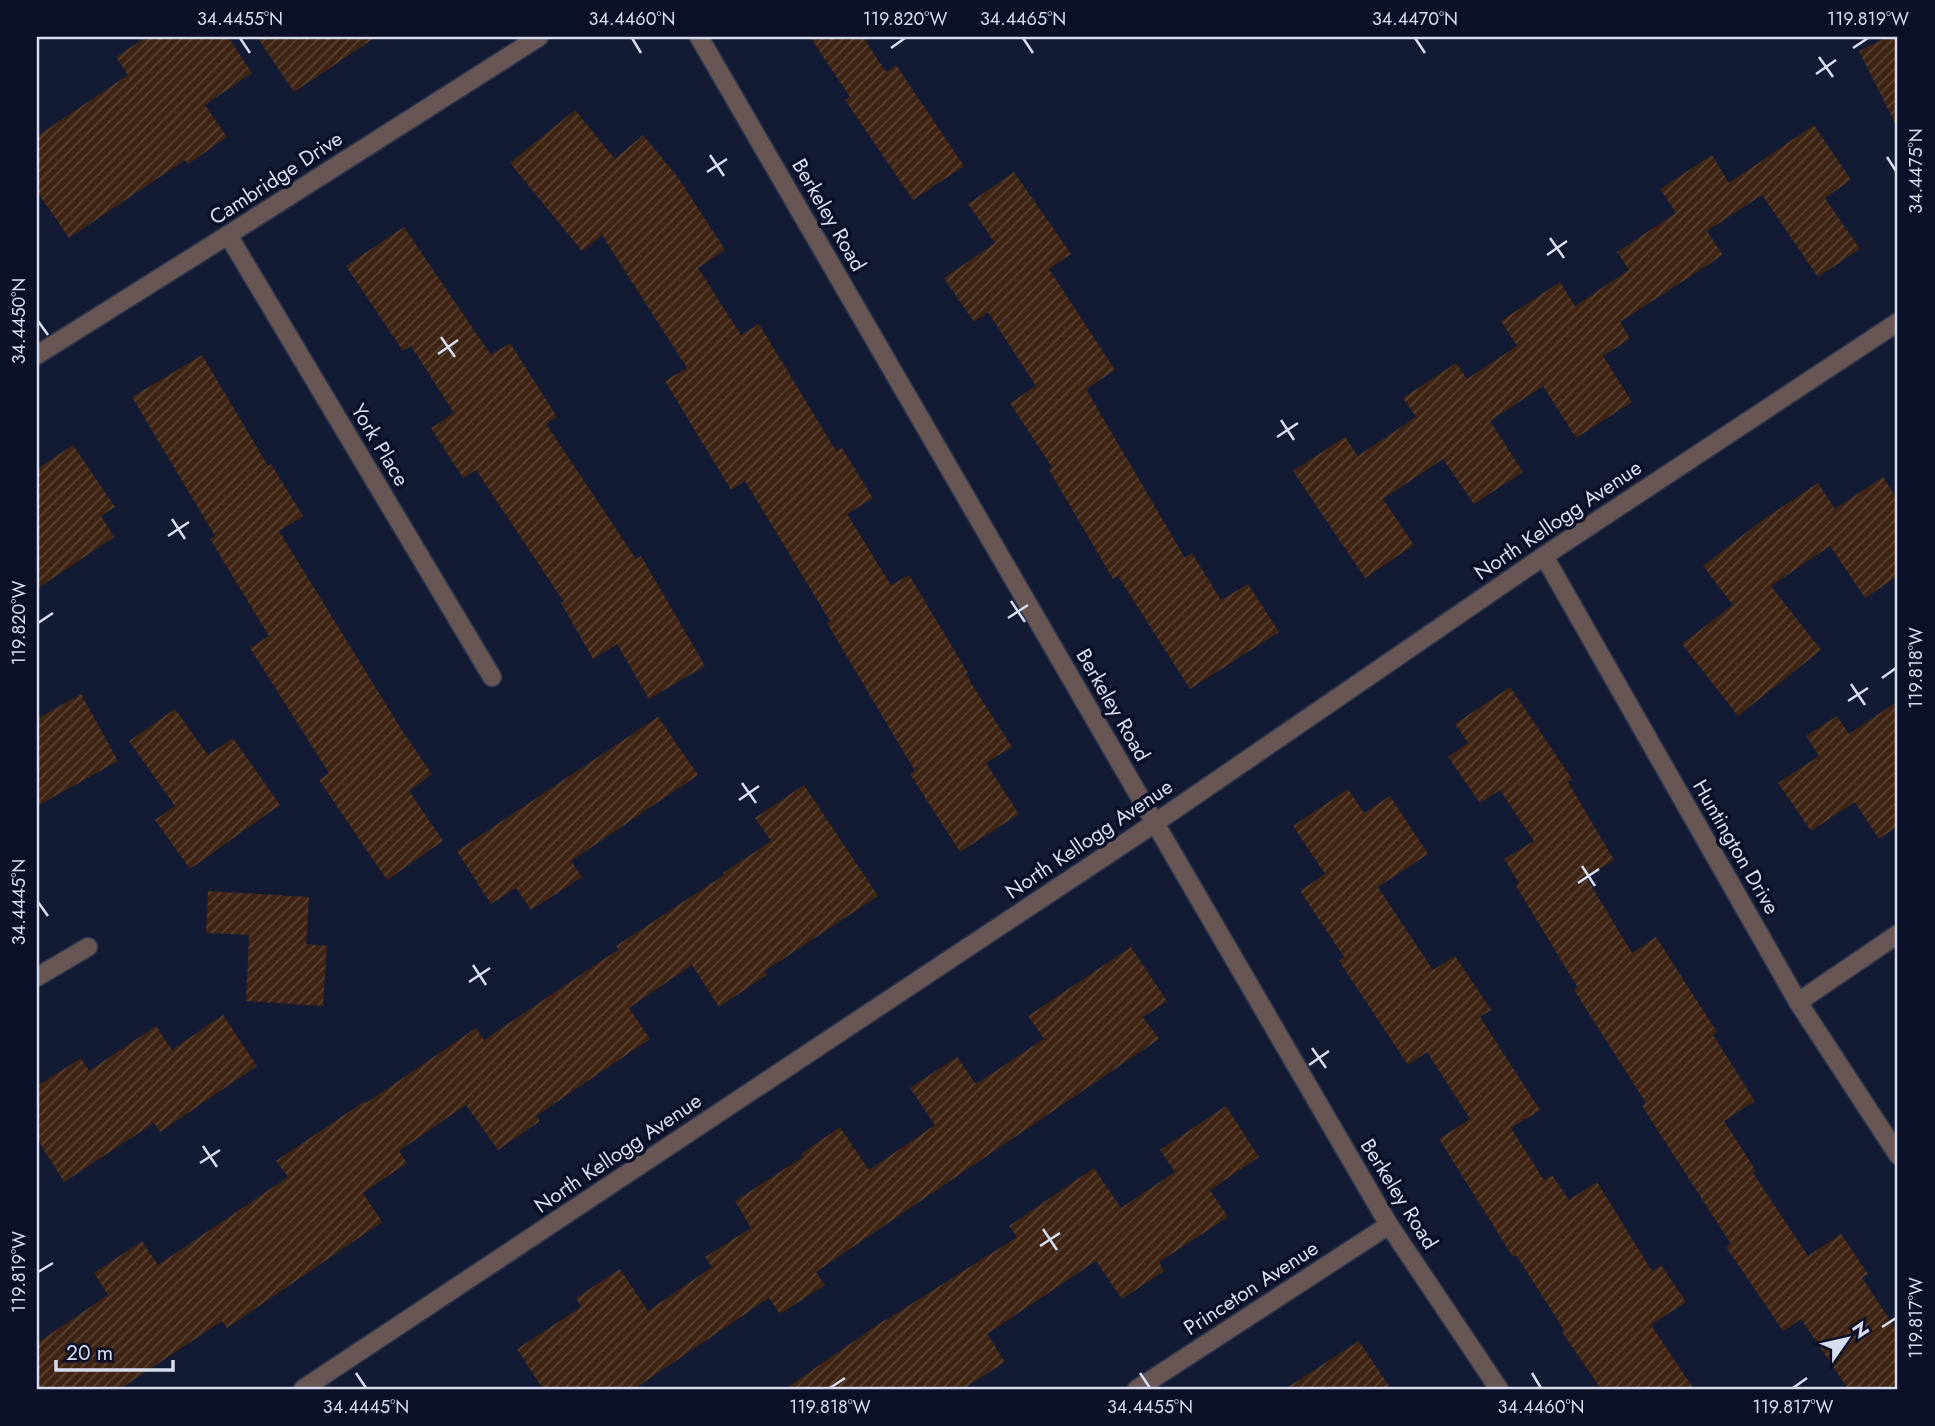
<svg xmlns="http://www.w3.org/2000/svg" width="1935" height="1426" font-family="Jost,sans-serif">
  <defs>
    <pattern id="building-hatch" width="6" height="6" patternUnits="userSpaceOnUse" patternTransform="scale(1.75)"><rect width="6" height="6" fill="#3f2413"/><path d="M-1 1l2-2M0 6l6-6M5 7l2-2" fill="none" stroke="#5a4336"/></pattern>
  </defs>
  <rect width="100%" height="100%" fill="#131a33"/>
  <g fill="url(#building-hatch)">
    <path d="M 146,37 L 228,37 L 252,73 L 205,105 L 227,137 L 188,164 L 185,160 L 69,238 L 37,191 L 37,136 L 128,75 L 116,57 Z"/>
    <path d="M 257,37 L 376,37 L 294,92 Z"/>
    <path d="M 810,37 L 863,37 L 886,72 L 896,65 L 964,166 L 913,200 L 845,100 L 850,97 Z"/>
    <path d="M 1888,37 L 1898,37 L 1898,129 L 1859,51 Z"/>
    <path d="M 575,110 L 615,159 L 643,135 L 679,179 L 725,250 L 698,268 L 741,335 L 759,324 L 836,451 L 842,448 L 873,498 L 847,514 L 891,585 L 909,575 L 968,673 L 966,675 L 1012,747 L 986,763 L 1019,814 L 960,852 L 910,774 L 915,771 L 827,623 L 830,621 L 745,481 L 731,490 L 665,381 L 687,368 L 602,235 L 582,251 L 510,163 Z"/>
    <path d="M 1814,125 L 1851,180 L 1825,198 L 1860,249 L 1818,277 L 1762,195 L 1707,231 L 1723,255 L 1620,322 L 1630,339 L 1603,356 L 1632,402 L 1576,438 L 1543,386 L 1490,421 L 1523,472 L 1474,504 L 1443,459 L 1383,499 L 1414,545 L 1365,578 L 1293,471 L 1345,437 L 1358,456 L 1416,417 L 1403,398 L 1456,363 L 1467,379 L 1517,346 L 1501,321 L 1560,282 L 1575,306 L 1629,270 L 1617,252 L 1676,213 L 1660,189 L 1712,155 L 1729,183 Z"/>
    <path d="M 1014,172 L 1071,254 L 1049,269 L 1115,370 L 1086,389 L 1185,558 L 1192,553 L 1221,600 L 1248,584 L 1279,632 L 1190,689 L 1118,576 L 1113,579 L 1049,470 L 1052,467 L 1010,403 L 1036,386 L 988,312 L 974,322 L 944,278 L 995,243 L 968,204 Z"/>
    <path d="M 404,227 L 491,355 L 510,343 L 557,417 L 546,424 L 636,559 L 641,556 L 705,666 L 649,699 L 617,644 L 593,659 L 561,603 L 564,602 L 476,470 L 463,478 L 431,428 L 454,413 L 411,346 L 403,351 L 346,266 Z"/>
    <path d="M 202,355 L 268,466 L 271,464 L 303,516 L 279,531 L 403,732 L 432,774 L 409,791 L 443,841 L 387,880 L 319,780 L 329,773 L 250,648 L 269,636 L 210,539 L 215,536 L 132,397 Z"/>
    <path d="M 73,445 L 115,507 L 101,516 L 114,537 L 37,589 L 37,469 Z"/>
    <path d="M 1883,477 L 1898,501 L 1898,576 L 1865,598 L 1830,546 L 1771,586 L 1821,650 L 1738,716 L 1682,644 L 1733,605 L 1703,566 L 1761,521 L 1818,483 L 1835,509 Z"/>
    <path d="M 1510,687 L 1572,779 L 1568,782 L 1614,860 L 1586,877 L 1632,953 L 1656,937 L 1717,1032 L 1713,1035 L 1755,1101 L 1724,1121 L 1756,1171 L 1753,1173 L 1808,1256 L 1841,1234 L 1868,1274 L 1862,1278 L 1898,1332 L 1898,1389 L 1848,1389 L 1801,1319 L 1783,1331 L 1726,1247 L 1731,1244 L 1642,1106 L 1646,1103 L 1574,990 L 1578,988 L 1516,886 L 1519,883 L 1504,859 L 1534,841 L 1500,790 L 1480,803 L 1448,757 L 1468,743 L 1455,724 Z"/>
    <path d="M 81,694 L 118,761 L 37,806 L 37,719 Z"/>
    <path d="M 1898,701 L 1898,826 L 1879,839 L 1855,802 L 1811,831 L 1778,783 L 1819,756 L 1806,736 L 1837,716 L 1849,734 Z"/>
    <path d="M 175,709 L 208,755 L 233,738 L 280,805 L 190,869 L 155,820 L 175,806 L 129,741 Z"/>
    <path d="M 658,717 L 698,775 L 571,861 L 582,877 L 531,910 L 516,888 L 491,904 L 457,851 Z"/>
    <path d="M 804,785 L 878,896 L 765,971 L 767,975 L 719,1007 L 692,965 L 629,1008 L 650,1039 L 536,1116 L 540,1121 L 498,1150 L 466,1105 L 399,1151 L 407,1163 L 363,1193 L 382,1222 L 227,1328 L 222,1321 L 120,1389 L 37,1389 L 37,1343 L 108,1295 L 94,1273 L 142,1241 L 158,1265 L 288,1177 L 276,1161 L 365,1101 L 366,1103 L 476,1028 L 484,1040 L 619,949 L 616,946 L 724,875 L 723,873 L 771,841 L 755,818 Z"/>
    <path d="M 1348,789 L 1364,813 L 1390,796 L 1428,854 L 1378,887 L 1433,970 L 1455,956 L 1491,1010 L 1480,1017 L 1540,1110 L 1511,1128 L 1544,1180 L 1552,1175 L 1569,1200 L 1597,1182 L 1652,1271 L 1661,1265 L 1686,1302 L 1651,1325 L 1694,1389 L 1601,1389 L 1562,1332 L 1564,1330 L 1516,1255 L 1513,1257 L 1439,1139 L 1470,1119 L 1427,1052 L 1408,1065 L 1339,961 L 1344,957 L 1300,891 L 1325,874 L 1293,826 Z"/>
    <path d="M 208,891 L 309,897 L 306,944 L 327,946 L 323,1006 L 246,1001 L 249,935 L 206,933 Z"/>
    <path d="M 1131,947 L 1167,1001 L 1143,1017 L 1159,1039 L 816,1272 L 825,1285 L 780,1314 L 769,1298 L 634,1389 L 543,1389 L 517,1349 L 581,1307 L 576,1298 L 620,1269 L 648,1311 L 712,1267 L 705,1257 L 751,1228 L 735,1201 L 803,1157 L 801,1154 L 840,1127 L 869,1170 L 935,1125 L 910,1088 L 957,1057 L 976,1084 L 1044,1039 L 1028,1016 Z"/>
    <path d="M 223,1015 L 257,1066 L 160,1132 L 154,1123 L 64,1182 L 37,1139 L 37,1086 L 81,1058 L 89,1071 L 156,1026 L 172,1050 Z"/>
    <path d="M 1226,1106 L 1259,1157 L 1210,1190 L 1228,1217 L 1159,1262 L 1164,1271 L 1122,1299 L 1096,1261 L 987,1334 L 1005,1362 L 963,1389 L 785,1389 L 886,1319 L 886,1320 L 1017,1237 L 1009,1226 L 1094,1168 L 1121,1208 L 1175,1172 L 1160,1150 Z"/>
    <path d="M 1359,1341 L 1391,1389 L 1285,1389 Z"/>
  </g>
  <g fill="none" stroke-linecap="round" stroke-linejoin="round">
    <g stroke="#2e354d" stroke-width="21">
      <g id="minor">
        <path d="M 228,235 L 492,677"/>
        <path d="M 37,355 L 228,235 L 539,37"/>
        <path d="M 1544,556 L 1798,1002 L 1898,1155"/>
        <path d="M 1155,823 L 1389,1225 L 1499,1389"/>
        <path d="M 37,977 L 88,947"/>
        <path d="M 1798,1002 L 1898,934"/>
        <path d="M 1137,1389 L 1389,1225"/>
      </g>
    </g>
    <g stroke="#2e354d" stroke-width="21">
      <g id="tertiary">
        <path d="M 699,37 L 1155,823"/>
        <path d="M 303,1389 L 1155,823 L 1544,556 L 1898,322"/>
      </g>
    </g>
    <use href="#minor" stroke="#675654" stroke-width="18"/>
    <use href="#tertiary" stroke="#675654" stroke-width="18"/>
  </g>
  <path fill="none" stroke="#d7dcee" stroke-width="2.5" d="M 240,38 L 250,53M 632,38 L 641,53M 1023,38 L 1033,53M 1415,38 L 1425,53M 891,48 L 905,38M 1853,48 L 1868,38M 1819,57 L 1833,77M 1816,74 L 1836,60M 710,155 L 724,176M 1887,157 L 1896,171M 707,172 L 727,159M 1550,238 L 1564,258M 1547,255 L 1567,241M 38,321 L 48,335M 441,337 L 455,357M 438,354 L 458,340M 1281,420 L 1294,440M 1277,437 L 1298,423M 172,519 L 185,539M 168,536 L 189,522M 1011,601 L 1025,622M 1008,618 L 1028,605M 38,623 L 53,613M 1882,678 L 1896,668M 1851,684 L 1865,705M 1848,701 L 1868,688M 742,783 L 756,803M 739,800 L 759,786M 1582,866 L 1595,886M 1578,883 L 1599,869M 38,902 L 48,916M 473,965 L 486,985M 469,982 L 490,968M 1312,1048 L 1326,1068M 1309,1065 L 1329,1051M 203,1146 L 217,1167M 200,1163 L 220,1150M 1043,1229 L 1057,1250M 1040,1246 L 1060,1233M 38,1272 L 53,1263M 1882,1327 L 1896,1318M 356,1373 L 366,1388M 1140,1373 L 1150,1388M 1532,1373 L 1541,1388M 830,1388 L 845,1378M 1793,1388 L 1807,1378"/>
  <g text-anchor="middle" stroke-width="7" stroke-linejoin="round" paint-order="stroke">
    <g font-size="21" fill="#d7dcee" stroke="#0b1028">
      <text transform="translate(276 178) rotate(-33)" y="7">Cambridge Drive</text>
      <text transform="translate(829 215) rotate(60)" y="7">Berkeley Road</text>
      <text transform="translate(380 445) rotate(59)" y="7">York Place</text>
      <text transform="translate(1558 520) rotate(-34)" y="7">North Kellogg Avenue</text>
      <text transform="translate(1113 705) rotate(60)" y="7">Berkeley Road</text>
      <text transform="translate(1089 839) rotate(-34)" y="7">North Kellogg Avenue</text>
      <text transform="translate(1736 847) rotate(60)" y="7">Huntington Drive</text>
      <text transform="translate(618 1153) rotate(-34)" y="7">North Kellogg Avenue</text>
      <text transform="translate(1399 1194) rotate(58)" y="7">Berkeley Road</text>
      <text transform="translate(1251 1288) rotate(-33)" y="7">Princeton Avenue</text>
    </g>
  </g>
  <rect width="1935" height="1426" fill="none" stroke="#0b1028" stroke-width="77"/>
  <g transform="translate(1847 1339) rotate(56)" stroke="#0b1028" stroke-width="5" paint-order="stroke">
  <path d="M0-5L12 26L0 18L-12 26Z" fill="#d7dcee"/>
  <text y="-10" font-size="19" font-weight="bold" text-anchor="middle" fill="#d7dcee">N</text>
  </g>
  <path d="M56 1360v10h117v-10" fill="none" stroke="#d7dcee" stroke-width="3.5"/>
  <text x="66" y="1360" font-size="21" fill="#d7dcee" stroke="#0b1028" stroke-width="5" paint-order="stroke">20 m</text>
  <rect x="38" y="38" width="1858" height="1350" fill="none" stroke="#d7dcee" stroke-width="2.5"/>
  <g font-size="18" text-anchor="middle" fill="#d7dcee">
    <text x="240" y="25">34.4455°N</text>
    <text x="632" y="25">34.4460°N</text>
    <text x="905" y="25">119.820°W</text>
    <text x="1023" y="25">34.4465°N</text>
    <text x="1415" y="25">34.4470°N</text>
    <text x="1868" y="25">119.819°W</text>
    <text transform="translate(1916 171) rotate(-90)" y="6">34.4475°N</text>
    <text transform="translate(19 321) rotate(-90)" y="6">34.4450°N</text>
    <text transform="translate(19 623) rotate(-90)" y="6">119.820°W</text>
    <text transform="translate(1916 668) rotate(-90)" y="6">119.818°W</text>
    <text transform="translate(19 902) rotate(-90)" y="6">34.4445°N</text>
    <text transform="translate(19 1272) rotate(-90)" y="6">119.819°W</text>
    <text transform="translate(1916 1318) rotate(-90)" y="6">119.817°W</text>
    <text x="366" y="1413">34.4445°N</text>
    <text x="830" y="1413">119.818°W</text>
    <text x="1150" y="1413">34.4455°N</text>
    <text x="1541" y="1413">34.4460°N</text>
    <text x="1793" y="1413">119.817°W</text>
  </g>
</svg>
